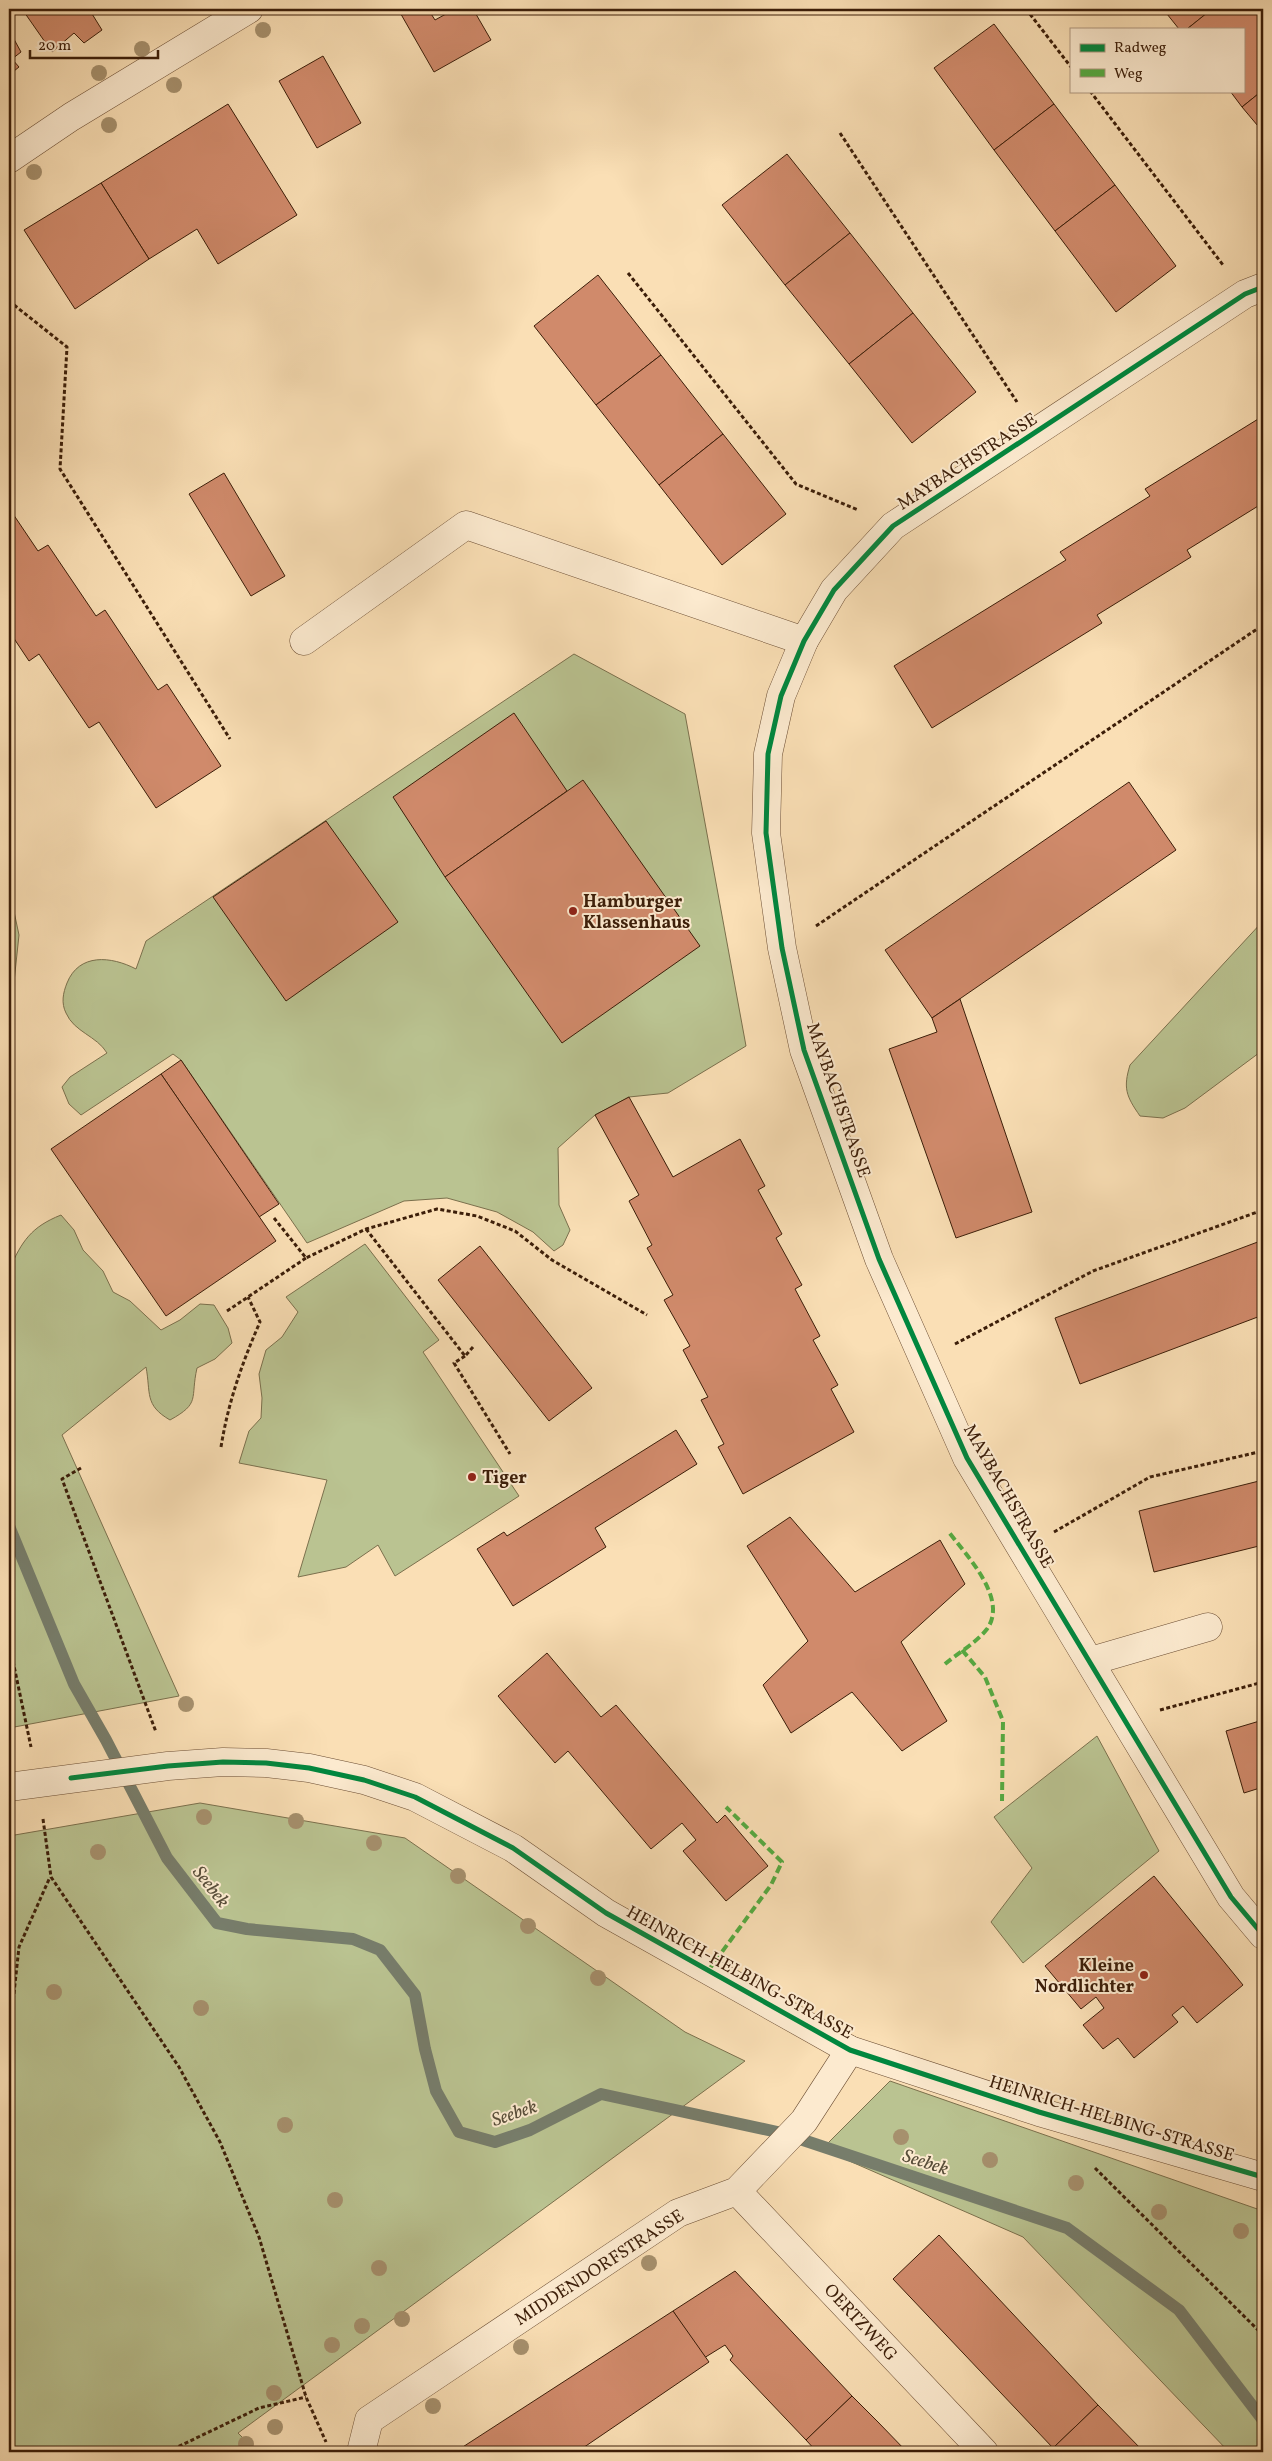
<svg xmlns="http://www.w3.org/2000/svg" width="1272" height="2461" font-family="Vollkorn,serif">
  <rect width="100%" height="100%" fill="#fadfb5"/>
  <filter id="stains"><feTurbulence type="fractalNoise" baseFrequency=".004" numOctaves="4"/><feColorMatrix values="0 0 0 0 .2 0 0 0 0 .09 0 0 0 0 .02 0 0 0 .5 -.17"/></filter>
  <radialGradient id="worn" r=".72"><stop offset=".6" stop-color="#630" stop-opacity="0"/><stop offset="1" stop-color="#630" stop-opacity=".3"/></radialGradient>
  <g fill="#bac391" stroke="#7b704d">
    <path d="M 574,654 L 685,714 L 746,1046 L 668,1093 L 629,1097 L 595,1115 L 558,1148 L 559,1205 L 570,1230 L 563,1245 L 554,1251 L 533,1232 L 497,1212 L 447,1198 L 404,1201 L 307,1243 L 181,1060 L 173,1054 L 81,1115 L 69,1104 L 62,1087 L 70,1077 L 107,1053 C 97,1036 74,1032 66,1013 C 61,1003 63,993 67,983 C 79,953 111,956 136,969 L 146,941 Z"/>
    <path d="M 9,888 L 19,935 L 9,1029 Z"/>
    <path d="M 1263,921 L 1263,1050 L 1185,1108 L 1163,1118 L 1140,1116 C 1126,1096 1123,1088 1130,1065 Z"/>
    <path d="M 61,1215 L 74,1230 L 83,1250 L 103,1271 L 113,1292 L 130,1301 L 161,1330 L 180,1320 L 200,1304 L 214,1305 L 228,1328 L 232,1343 L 215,1359 L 197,1368 C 190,1399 201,1403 170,1420 C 144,1405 151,1393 146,1367 L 62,1435 L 179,1696 L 9,1728 L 9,1270 C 22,1241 31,1227 61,1215 Z"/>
    <path d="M 365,1244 L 439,1340 L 423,1352 L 519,1496 L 395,1576 L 378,1545 L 346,1567 L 298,1577 L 327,1480 L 239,1463 L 249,1431 L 261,1418 L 262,1398 L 259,1374 L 266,1350 L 282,1337 L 298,1312 L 286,1297 Z"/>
    <path d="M 1097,1736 L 1159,1851 L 1023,1963 L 991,1922 L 1032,1868 L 994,1817 Z"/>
    <path d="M 200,1803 L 405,1838 L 685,2032 L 745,2061 L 238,2433 L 257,2452 L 9,2452 L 9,1836 Z"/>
    <path d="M 890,2081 L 1263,2211 L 1263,2452 L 1229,2452 L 1023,2237 L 822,2149 Z"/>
  </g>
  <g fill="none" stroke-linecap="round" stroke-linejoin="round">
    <path stroke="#777d6b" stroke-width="12" d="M 9,1526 L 74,1684 L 106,1740 L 167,1858 L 217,1923 L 247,1929 L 353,1939 L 380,1950 L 415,1995 L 425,2049 L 436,2091 L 459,2132 L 495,2142 L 530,2130 L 601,2094 L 782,2133 L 1067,2228 L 1179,2310 L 1263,2420"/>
  </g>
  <g fill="#d08a6b" stroke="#3c1e09">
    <path d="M 22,9 L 89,9 L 102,30 L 84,43 L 74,33 L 52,52 Z"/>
    <path d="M 398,9 L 428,9 L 435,20 L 455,9 L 473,9 L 491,40 L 434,72 Z"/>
    <path d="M 1163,9 L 1212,9 L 1187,29 L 1179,29 Z"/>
    <path d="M 1212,9 L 1263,9 L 1263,90 L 1242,107 L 1230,91 L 1243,91 L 1243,29 L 1187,29 Z"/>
    <path d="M 994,24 L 1054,104 L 994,150 L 934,68 Z"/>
    <path d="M 9,30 L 21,52 L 12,59 L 19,67 L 9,75 Z"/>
    <path d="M 323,56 L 361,123 L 317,148 L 279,81 Z"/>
    <path d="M 1263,90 L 1263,132 L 1242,107 Z"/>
    <path d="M 228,104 L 297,215 L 218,264 L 197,229 L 149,259 L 101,183 Z"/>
    <path d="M 1054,104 L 1115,185 L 1055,231 L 994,150 Z"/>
    <path d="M 787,154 L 850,233 L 785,285 L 722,205 Z"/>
    <path d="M 101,183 L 149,259 L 75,309 L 24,230 Z"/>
    <path d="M 1115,185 L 1176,266 L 1116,312 L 1055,231 Z"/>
    <path d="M 850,233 L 913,313 L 849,364 L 785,285 Z"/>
    <path d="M 598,275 L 661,355 L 596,405 L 534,326 Z"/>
    <path d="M 913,313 L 976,392 L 912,443 L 849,364 Z"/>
    <path d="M 661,355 L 723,434 L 659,485 L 596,405 Z"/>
    <path d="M 1263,416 L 1263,503 L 1187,550 L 1191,557 L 1097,615 L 1102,623 L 932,728 L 894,666 L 1066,560 L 1060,552 L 1150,496 L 1145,489 Z"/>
    <path d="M 723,434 L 786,514 L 722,565 L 659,485 Z"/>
    <path d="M 224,473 L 285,576 L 251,596 L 189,494 Z"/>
    <path d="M 9,508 L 38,551 L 48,545 L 96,616 L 105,610 L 158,690 L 167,684 L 221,766 L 156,808 L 99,722 L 89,728 L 39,654 L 29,661 L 9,631 Z"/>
    <path d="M 514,713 L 567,791 L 445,877 L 393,797 Z"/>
    <path d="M 583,780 L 700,946 L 562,1043 L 445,877 Z"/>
    <path d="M 1129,782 L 1176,850 L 932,1018 L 885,950 Z"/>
    <path d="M 326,821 L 398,922 L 286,1001 L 213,897 Z"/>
    <path d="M 960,999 L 1032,1212 L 956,1238 L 889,1049 L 937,1032 L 932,1018 Z"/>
    <path d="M 181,1060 L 279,1204 L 259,1217 L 161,1074 Z"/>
    <path d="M 161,1074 L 276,1241 L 166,1316 L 51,1149 Z"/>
    <path d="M 629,1097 L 673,1177 L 740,1139 L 765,1186 L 758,1190 L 782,1234 L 776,1238 L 802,1285 L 795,1289 L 820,1336 L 813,1340 L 838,1385 L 831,1389 L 854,1432 L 743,1494 L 718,1447 L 724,1444 L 701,1400 L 708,1397 L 683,1350 L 690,1346 L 664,1300 L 673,1295 L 647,1248 L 652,1245 L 629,1201 L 639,1195 L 595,1115 Z"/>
    <path d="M 1263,1240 L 1263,1315 L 1080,1384 L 1055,1318 Z"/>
    <path d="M 480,1246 L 592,1388 L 549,1421 L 438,1280 Z"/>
    <path d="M 676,1430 L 697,1464 L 595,1528 L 606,1547 L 513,1606 L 477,1549 L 504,1532 L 507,1536 Z"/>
    <path d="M 1263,1480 L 1263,1545 L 1154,1572 L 1139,1511 Z"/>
    <path d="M 790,1517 L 855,1592 L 940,1540 L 965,1584 L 901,1642 L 947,1721 L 902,1751 L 852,1692 L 791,1733 L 763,1685 L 808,1641 L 747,1546 Z"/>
    <path d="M 547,1653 L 601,1717 L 616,1705 L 717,1823 L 725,1815 L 768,1866 L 726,1901 L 683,1851 L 696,1840 L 682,1823 L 651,1849 L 568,1751 L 555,1763 L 498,1696 Z"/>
    <path d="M 1263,1720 L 1263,1787 L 1244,1793 L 1226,1731 Z"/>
    <path d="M 1154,1876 L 1243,1985 L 1197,2023 L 1183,2006 L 1172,2015 L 1178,2022 L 1134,2058 L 1118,2038 L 1103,2049 L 1083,2025 L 1104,2008 L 1096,1997 L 1081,2009 L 1045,1966 Z"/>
    <path d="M 939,2235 L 1098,2405 L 1053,2448 L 893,2279 Z"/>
    <path d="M 735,2271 L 852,2396 L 806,2440 L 730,2360 L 733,2356 L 725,2345 L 704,2358 L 673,2311 Z"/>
    <path d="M 673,2311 L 709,2362 L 577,2452 L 455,2452 Z"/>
    <path d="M 852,2396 L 878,2422 L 907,2452 L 817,2452 L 806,2440 Z"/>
    <path d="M 1098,2405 L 1144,2452 L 1056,2452 L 1053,2448 Z"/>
  </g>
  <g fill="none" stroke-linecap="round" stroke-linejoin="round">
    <g stroke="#6c4e34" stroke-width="29">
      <g id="minor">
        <path d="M 9,159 L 71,117 L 249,9"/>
        <path d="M 1263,287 L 1245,294 L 893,526 L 834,590 L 804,641 L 781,696 L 768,754 L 766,833 L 782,948 L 804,1050 L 879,1259 L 967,1458 L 1231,1897 L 1263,1935"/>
        <path d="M 304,641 L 466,525 L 804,641"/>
        <path d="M 1091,1661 L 1208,1627"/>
        <path d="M 9,1787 L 168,1766 L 223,1762 L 266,1763 L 309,1768 L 364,1780 L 415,1797 L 513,1848 L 606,1913 L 850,2050 L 1039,2112 L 1263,2177"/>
        <path d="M 737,2191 L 984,2452"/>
        <path d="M 361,2452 L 369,2420 L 678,2213 L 737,2191 L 804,2121 L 850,2050"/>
      </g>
    </g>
    <g stroke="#3c1e09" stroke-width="3" stroke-dasharray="4 2.5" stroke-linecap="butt">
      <path d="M 1026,9 L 1071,67"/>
      <path d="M 1090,91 L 1223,265"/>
      <path d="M 840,133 L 1017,402"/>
      <path d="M 628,273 L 796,484 L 858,510"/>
      <path d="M 9,301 L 67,347 L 60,469 L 230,739"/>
      <path d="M 816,926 L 1263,625"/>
      <path d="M 274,1218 L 306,1258 L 366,1229 L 437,1209 L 477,1216 L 515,1231 L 552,1260 L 647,1315"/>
      <path d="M 366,1229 L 465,1356 L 474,1346"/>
      <path d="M 227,1311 L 306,1258"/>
      <path d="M 955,1344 L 1093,1271 L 1263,1210"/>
      <path d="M 465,1356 L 454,1363 L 510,1454"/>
      <path d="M 221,1447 C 228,1403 242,1363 260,1322 L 248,1297"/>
      <path d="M 81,1468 L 62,1479 L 156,1732"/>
      <path d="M 1054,1532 L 1150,1477 L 1263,1451"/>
      <path d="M 9,1642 L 31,1747"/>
      <path d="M 1160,1710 L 1263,1682"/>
      <path d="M 43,1819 L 51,1877 L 179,2067 L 220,2142 L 259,2237 L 306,2397 L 326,2442"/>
      <path d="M 9,2039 L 19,1947 L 50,1877"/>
      <path d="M 1095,2168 L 1263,2335"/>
      <path d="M 167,2452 L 259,2408 L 306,2397"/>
    </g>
    <use href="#minor" stroke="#fceacf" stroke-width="28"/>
    <g stroke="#55aa41" stroke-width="4" stroke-dasharray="8 4" stroke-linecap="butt">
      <path d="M 962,1650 L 985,1677 L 1003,1721 L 1002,1801"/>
      <path d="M 945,1664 C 958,1653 976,1643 987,1629 C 1009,1598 965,1554 948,1531"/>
      <path d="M 708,1971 L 771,1885 L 782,1862 L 726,1807"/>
    </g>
    <g stroke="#fceacf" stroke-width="8">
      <g id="cycleway">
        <path d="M 1263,287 L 1245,294 L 893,526 L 834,590 L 804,641 L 781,696 L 768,754 L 766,833 L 782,948 L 804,1050 L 879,1259 L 967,1458 L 1231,1897 L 1263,1935"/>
        <path d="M 71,1778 L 168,1766 L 223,1762 L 266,1763 L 309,1768 L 364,1780 L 415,1797 L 513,1848 L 606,1913 L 850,2050 L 1039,2112 L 1263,2177"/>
      </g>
    </g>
    <use href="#cycleway" stroke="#00873e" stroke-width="5"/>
  </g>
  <g fill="#a6906d">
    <circle cx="263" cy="30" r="8"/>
    <circle cx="142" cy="49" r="8"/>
    <circle cx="99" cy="73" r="8"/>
    <circle cx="174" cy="85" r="8"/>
    <circle cx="109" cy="125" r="8"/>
    <circle cx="34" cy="172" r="8"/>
    <circle cx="186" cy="1704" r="8"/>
    <circle cx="204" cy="1817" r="8"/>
    <circle cx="296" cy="1821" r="8"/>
    <circle cx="374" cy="1843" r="8"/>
    <circle cx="98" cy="1852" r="8"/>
    <circle cx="458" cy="1876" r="8"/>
    <circle cx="528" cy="1926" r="8"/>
    <circle cx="598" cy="1978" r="8"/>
    <circle cx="54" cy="1992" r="8"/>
    <circle cx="201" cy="2008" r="8"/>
    <circle cx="285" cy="2125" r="8"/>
    <circle cx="901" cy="2137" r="8"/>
    <circle cx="990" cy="2160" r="8"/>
    <circle cx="1076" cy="2183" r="8"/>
    <circle cx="335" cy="2200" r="8"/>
    <circle cx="1159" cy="2212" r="8"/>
    <circle cx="1241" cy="2231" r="8"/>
    <circle cx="649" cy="2263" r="8"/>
    <circle cx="379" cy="2268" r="8"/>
    <circle cx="402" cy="2319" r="8"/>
    <circle cx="362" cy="2326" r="8"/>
    <circle cx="332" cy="2345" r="8"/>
    <circle cx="521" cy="2347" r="8"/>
    <circle cx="274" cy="2393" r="8"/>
    <circle cx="433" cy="2406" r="8"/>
    <circle cx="275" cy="2427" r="8"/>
    <circle cx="246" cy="2444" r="8"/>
  </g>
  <g fill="#8f2418" stroke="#fceacf" stroke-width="2">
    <circle cx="573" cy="911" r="5"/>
    <circle cx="472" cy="1477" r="5"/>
    <circle cx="1144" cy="1975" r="5"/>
  </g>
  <g text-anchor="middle" stroke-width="4" stroke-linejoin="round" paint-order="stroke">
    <g font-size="18" fill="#3c1e09" stroke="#fceacf">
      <text transform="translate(967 461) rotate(-33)" y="6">MAYBACHSTRASSE</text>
      <text transform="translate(839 1100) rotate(71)" y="6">MAYBACHSTRASSE</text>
      <text transform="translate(1009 1496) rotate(60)" y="6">MAYBACHSTRASSE</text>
      <text transform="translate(740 1972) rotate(29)" y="6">HEINRICH-HELBING-STRASSE</text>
      <text transform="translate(1112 2118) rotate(17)" y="6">HEINRICH-HELBING-STRASSE</text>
      <text transform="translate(599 2267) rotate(-33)" y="6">MIDDENDORFSTRASSE</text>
      <text transform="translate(861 2322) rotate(47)" y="6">OERTZWEG</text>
    </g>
    <g font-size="18" font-weight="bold" fill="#3c1e09" stroke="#fceacf" text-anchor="start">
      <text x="583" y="907">Hamburger<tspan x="583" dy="21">Klassenhaus</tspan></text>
      <text x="482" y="1483">Tiger</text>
      <text x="1134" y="1971" text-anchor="end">Kleine<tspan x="1134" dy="21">Nordlichter</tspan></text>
    </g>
    <g font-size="19" font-style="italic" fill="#594e3a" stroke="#fceacf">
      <text transform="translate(212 1886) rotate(52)" y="7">Seebek</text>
      <text transform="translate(514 2112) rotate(-19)" y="7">Seebek</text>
      <text transform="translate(926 2161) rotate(18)" y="7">Seebek</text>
    </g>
  </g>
  <rect width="1272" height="2461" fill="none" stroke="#fadfb5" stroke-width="30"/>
  <rect x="10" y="10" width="1252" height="2441" fill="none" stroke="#3c1e09" stroke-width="2.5"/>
  <rect x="15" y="15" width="1242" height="2431" fill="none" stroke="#3c1e09"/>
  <rect x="1070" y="28" width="175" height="65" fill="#fceacf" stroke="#af9880"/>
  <rect x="1080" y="44" width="25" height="8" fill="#00873e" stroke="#af9880"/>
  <text x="1114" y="52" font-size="15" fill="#3c1e09">Radweg</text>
  <rect x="1080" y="69" width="25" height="8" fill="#55aa41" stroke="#af9880"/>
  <text x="1114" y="78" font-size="15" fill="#3c1e09">Weg</text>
  <path d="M30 50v8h128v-8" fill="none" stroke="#3c1e09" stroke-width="2.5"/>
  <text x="38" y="50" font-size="15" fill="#3c1e09" stroke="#fceacf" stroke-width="4" paint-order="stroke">20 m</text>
  <rect width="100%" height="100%" filter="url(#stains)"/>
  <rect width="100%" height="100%" fill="url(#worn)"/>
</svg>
